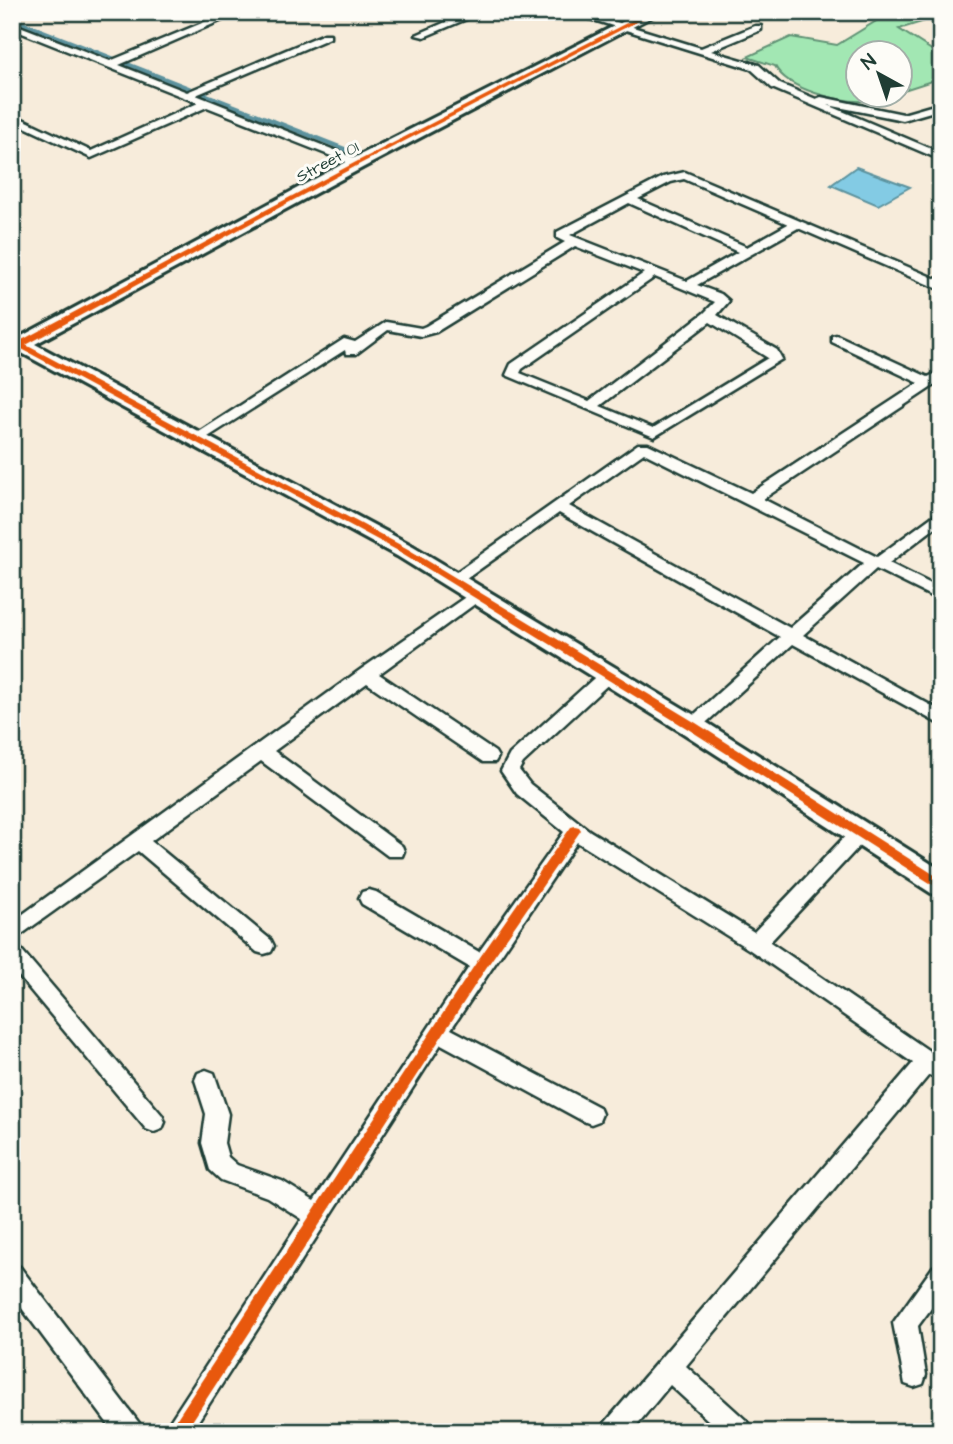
<svg xmlns="http://www.w3.org/2000/svg" width="953" height="1444" font-family="'Architects Daughter',sans-serif">
  <rect width="100%" height="100%" fill="#f7ecdb"/>
  <filter id="ink" filterUnits="userSpaceOnUse"><feTurbulence type="fractalNoise" baseFrequency=".0143" numOctaves="2"/><feDisplacementMap in="SourceGraphic" scale="14" xChannelSelector="R" yChannelSelector="G"/><feConvolveMatrix kernelMatrix="1 2 1 2 8 2 1 2 1" color-interpolation-filters="sRGB"/></filter>
  <g filter="url(#ink)">
    <path fill="#a2e7b3" stroke="#609274" stroke-width="2" d="M 891,12 L 941,12 L 941,26 L 928,20 L 899,29 L 941,56 L 941,78 L 901,91 L 900,52 L 858,52 L 858,94 L 889,95 C 883,97 875,101 868,101 C 841,103 787,90 775,66 L 747,57 L 791,37 L 837,45 Z"/>
    <path fill="#83cbe4" stroke="#5b929e" stroke-width="2" d="M 856,167 L 910,187 L 878,205 L 831,185 Z"/>
    <g fill="none" stroke-linecap="round" stroke-linejoin="round">
      <path stroke="#5b929e" stroke-width="4.5" d="M 12,19 L 347,150"/>
      <g stroke="#1f3d34" stroke-width="5">
        <g id="street">
          <path d="M 469,12 L 483,12 L 424,37 L 416,35 Z"/>
          <path d="M 568,12 L 584,12 L 701,48 L 755,26 L 761,26 L 761,30 L 711,51 L 759,65 L 780,84 L 816,99 L 821,97 L 903,114 L 941,103 L 941,109 L 903,120 L 828,105 L 941,153 L 941,160 L 772,88 L 751,69 Z"/>
          <path d="M 219,16 L 227,18 L 119,65 L 187,92 L 324,34 L 330,34 L 330,38 L 196,95 L 362,161 L 362,165 L 354,165 L 207,107 L 91,158 L 12,121 L 12,114 L 91,151 L 198,103 L 12,29 L 12,23 L 110,61 Z"/>
          <path d="M 685,172 L 941,281 L 941,290 L 798,228 L 697,285 L 721,294 L 729,301 L 717,315 L 777,350 L 782,359 L 654,437 L 506,375 L 511,364 L 644,273 L 575,246 L 436,332 L 421,336 L 388,330 L 356,354 L 346,354 L 345,350 L 200,442 L 195,443 L 188,439 L 344,339 L 355,342 L 386,322 L 421,328 L 426,326 L 565,242 L 557,238 L 557,232 L 663,177 ZM 684,179 L 788,224 L 747,247 L 638,199 L 671,182 ZM 629,203 L 738,252 L 687,281 L 570,235 ZM 655,277 L 715,302 L 704,313 L 589,401 L 520,373 L 522,369 ZM 710,322 L 768,358 L 653,428 L 600,406 Z"/>
          <path d="M 837,335 L 928,377 L 941,371 L 941,381 L 763,499 L 877,557 L 941,510 L 941,523 L 889,563 L 941,589 L 941,601 L 876,569 L 803,635 L 941,711 L 941,725 L 793,644 L 698,730 L 686,730 L 683,726 L 686,722 L 780,637 L 559,513 L 459,584 L 453,585 L 445,580 L 638,444 L 648,444 L 751,493 L 919,383 L 832,342 L 832,336 ZM 644,453 L 864,563 L 790,628 L 569,506 Z"/>
          <path d="M 477,589 L 485,594 L 483,598 L 379,674 L 495,752 L 498,757 L 495,762 L 483,762 L 367,683 L 274,751 L 402,846 L 404,851 L 402,856 L 388,856 L 261,761 L 151,841 L 271,940 L 274,946 L 271,952 L 264,954 L 257,952 L 138,851 L 12,941 L 12,922 L 360,670 Z"/>
          <path d="M 609,668 L 617,674 L 615,678 L 523,763 L 519,770 L 530,784 L 590,831 L 754,932 L 852,829 L 866,829 L 868,834 L 866,839 L 770,942 L 941,1059 L 941,1080 L 929,1075 L 686,1366 L 749,1423 L 753,1432 L 721,1432 L 670,1385 L 631,1432 L 601,1432 L 605,1423 L 913,1063 L 750,950 L 577,842 L 451,1029 L 599,1107 L 602,1114 L 599,1121 L 591,1124 L 583,1121 L 441,1044 L 191,1432 L 163,1432 L 302,1219 L 267,1197 L 221,1180 L 210,1170 L 202,1143 L 206,1114 L 195,1080 L 198,1073 L 206,1070 L 214,1073 L 228,1114 L 224,1143 L 228,1157 L 237,1165 L 282,1181 L 314,1201 L 469,967 L 362,904 L 359,898 L 362,892 L 369,890 L 376,892 L 479,952 L 564,832 L 517,794 L 501,771 L 510,754 L 603,670 Z"/>
          <path d="M 12,945 L 19,947 L 162,1115 L 165,1122 L 162,1129 L 154,1132 L 146,1129 L 12,968 Z"/>
          <path d="M 12,1263 L 20,1267 L 139,1423 L 143,1432 L 114,1432 L 12,1295 Z"/>
          <path d="M 941,1263 L 941,1295 L 918,1326 L 926,1375 L 923,1384 L 914,1387 L 905,1384 L 893,1323 L 933,1267 Z"/>
        </g>
      </g>
      <g stroke="#1f3d34" stroke-width="6">
        <path id="secondary" d="M 642,12 L 660,12 L 364,167 L 35,344 L 413,546 L 701,719 L 941,870 L 941,896 L 931,893 L 683,733 L 397,556 L 20,352 L 12,355 L 12,334 L 20,337 L 352,159 Z"/>
      </g>
      <use href="#street" fill="#fdfcf7" fill-rule="evenodd"/>
      <use href="#secondary" fill="#fdfcf7" fill-rule="evenodd"/>
      <g stroke="#fdfcf7" stroke-width="5">
        <g id="cycleway">
          <path d="M 648,12 L 656,12 L 360,164 L 26,345 L 408,549 L 696,723 L 941,879 L 941,890 L 688,729 L 402,553 L 20,348 L 12,350 L 12,346 L 15,345 L 12,343 L 12,338 L 20,341 L 356,162 Z"/>
          <path d="M 575,826 L 579,827 L 581,830 L 579,833 L 486,968 L 185,1432 L 168,1432 L 478,960 L 571,827 Z"/>
        </g>
      </g>
      <use href="#cycleway" fill="#e8590c" fill-rule="evenodd"/>
    </g>
  </g>
  <g text-anchor="middle" stroke-width="6" stroke-linejoin="round" paint-order="stroke">
    <g font-size="16" fill="#1f3d34" stroke="#fdfcf7">
      <text transform="translate(327 161) rotate(-28)" y="6">Street 01</text>
    </g>
  </g>
  <rect width="953" height="1444" fill="none" stroke="#fdfcf7" stroke-width="42"/>
  <rect x="21" y="21" width="911" height="1402" fill="none" stroke="#1f3d34" stroke-width="2.5" filter="url(#ink)"/>
  <g transform="translate(879 74) rotate(320)"><circle r="33" fill="#fdfcf7" stroke="#a4b0a9" stroke-width="2"/>
  <path d="M0-5L12 26L0 18L-12 26Z" fill="#1f3d34"/>
  <text y="-10" font-size="19" font-weight="bold" text-anchor="middle" fill="#1f3d34">N</text>
  </g>
</svg>
